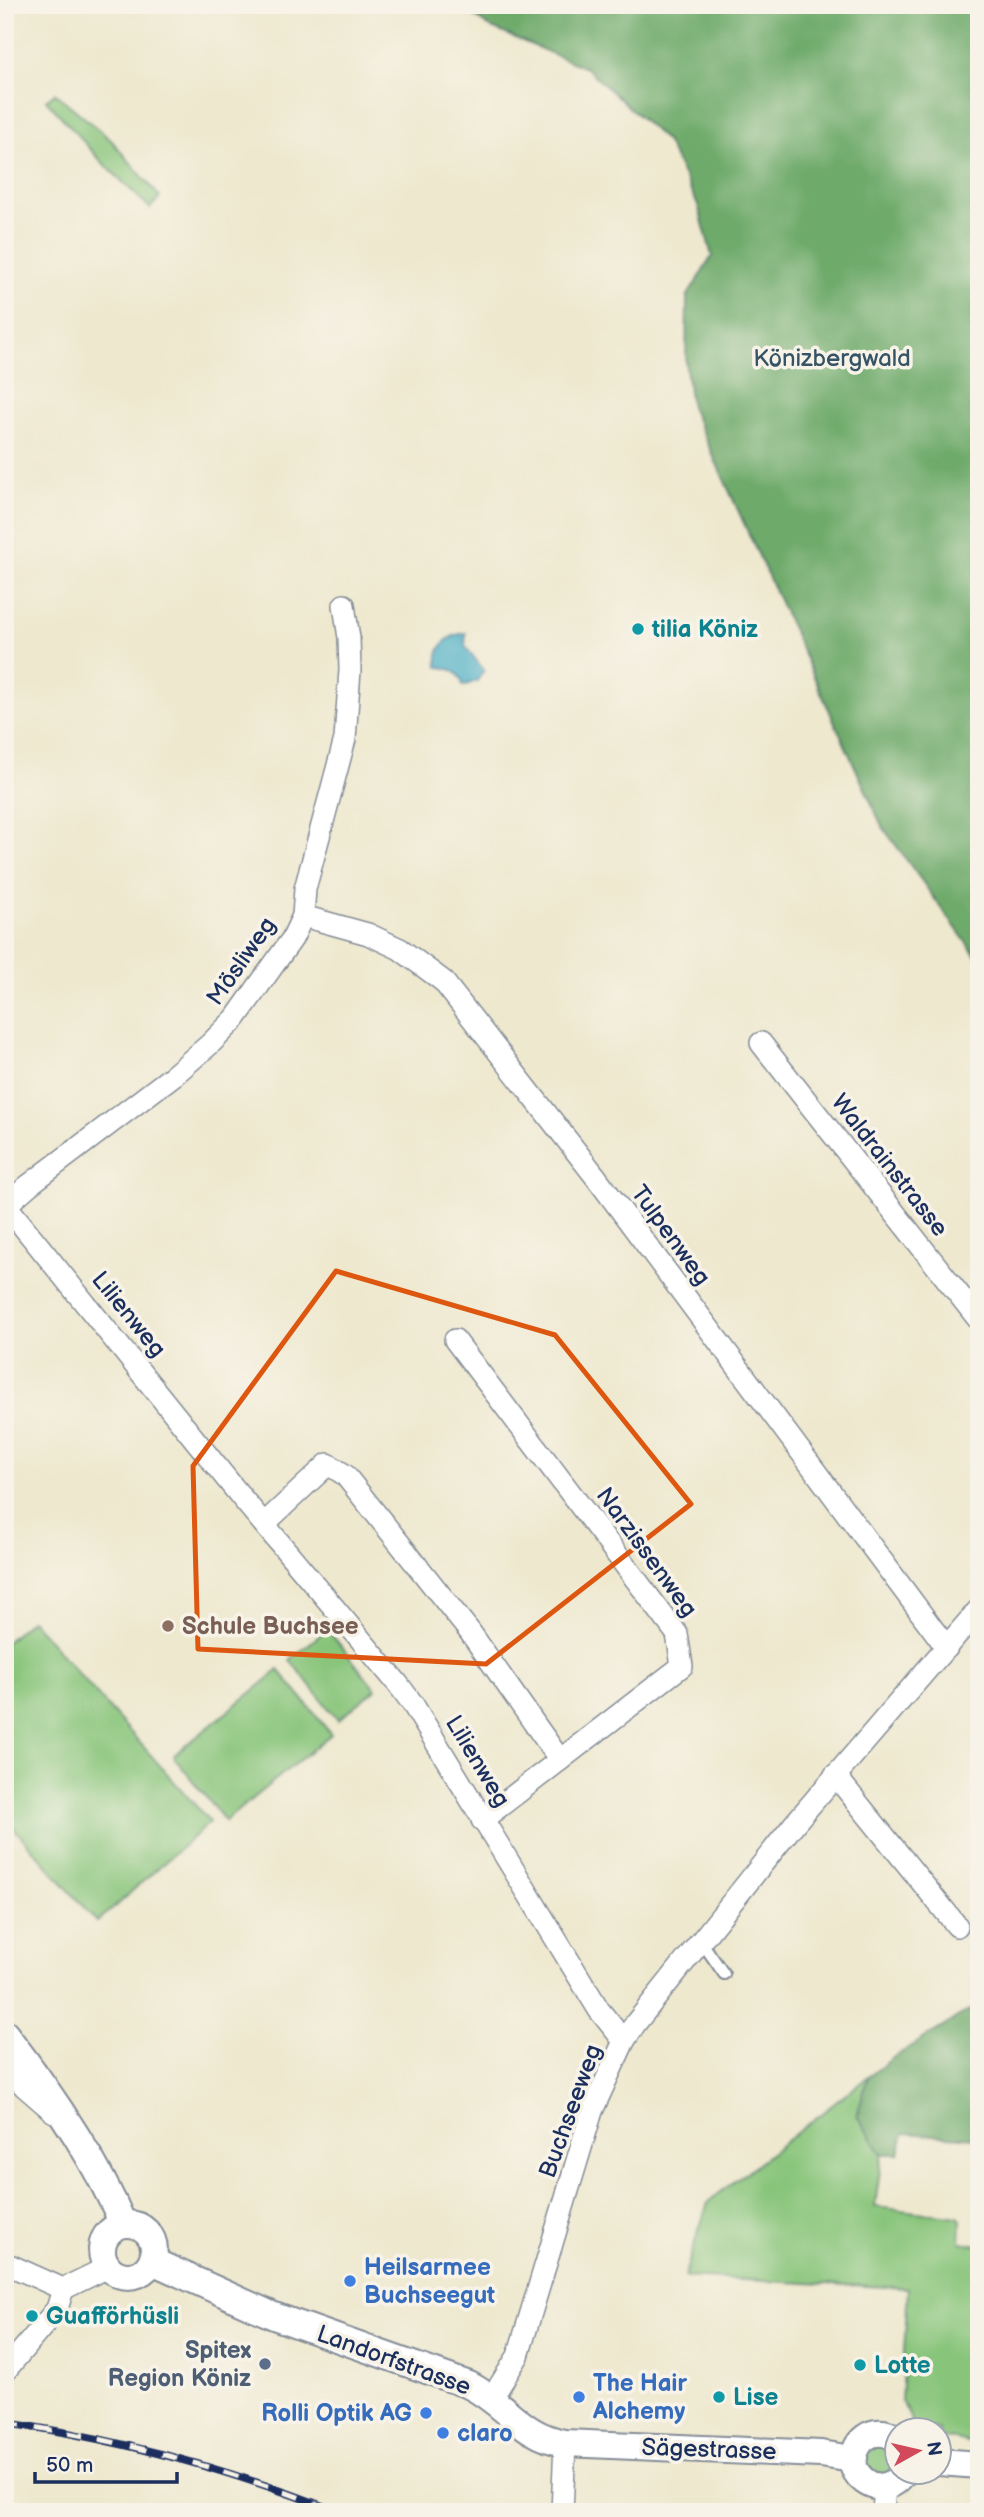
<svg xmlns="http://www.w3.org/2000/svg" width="984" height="2517" font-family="'Balsamiq Sans',sans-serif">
  <rect width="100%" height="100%" fill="#f7f3e8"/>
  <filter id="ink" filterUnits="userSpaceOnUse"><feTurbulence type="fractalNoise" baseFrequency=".0143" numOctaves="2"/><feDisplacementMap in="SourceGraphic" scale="14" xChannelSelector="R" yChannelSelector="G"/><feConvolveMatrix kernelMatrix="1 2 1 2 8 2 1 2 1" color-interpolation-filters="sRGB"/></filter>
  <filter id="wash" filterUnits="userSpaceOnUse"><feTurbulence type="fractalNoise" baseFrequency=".00686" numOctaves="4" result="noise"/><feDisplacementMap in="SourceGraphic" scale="28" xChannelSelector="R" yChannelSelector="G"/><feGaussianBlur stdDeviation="1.57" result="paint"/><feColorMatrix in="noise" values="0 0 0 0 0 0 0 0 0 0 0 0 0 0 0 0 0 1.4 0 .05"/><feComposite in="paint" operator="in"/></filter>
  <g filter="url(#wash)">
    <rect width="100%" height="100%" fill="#eee8ce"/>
    <g fill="#88c57a" stroke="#527a6c" stroke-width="2">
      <path d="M 55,93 L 111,140 L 160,197 L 150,208 L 102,162 L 46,100 Z"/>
      <path d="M 31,1620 L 210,1822 L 97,1922 L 5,1818 L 5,1643 Z"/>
      <path d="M 327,1629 L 376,1689 L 338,1720 L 290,1660 Z"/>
      <path d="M 279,1670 L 331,1734 L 225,1821 L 173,1756 Z"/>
      <path d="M 868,2077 L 857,2116 L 882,2154 L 875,2207 L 958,2217 L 961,2220 L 960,2242 L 979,2245 L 979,2445 L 956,2439 L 939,2438 L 939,2430 L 916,2429 L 901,2400 L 908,2288 L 684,2277 L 708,2202 Z"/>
      <circle cx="880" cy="2460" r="14"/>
    </g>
    <g fill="#6eaa6a" stroke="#446c64" stroke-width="2">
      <path d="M 458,5 L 979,5 L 979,960 L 882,826 L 691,407 L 686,367 L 687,297 L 712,256 L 698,205 L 666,141 L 586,68 L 492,28 Z"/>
      <path d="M 968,1930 L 979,1932 L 979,2119 L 975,2138 L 904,2133 L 899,2154 L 882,2154 L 857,2116 L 868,2077 L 894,2057 L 975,2007 L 979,1972 Z"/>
    </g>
    <path fill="#45acc4" stroke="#306e91" stroke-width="2" d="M 466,633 L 465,646 L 484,670 L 477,681 L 463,686 C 461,672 451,668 438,667 C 435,648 446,635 466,633 Z"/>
  </g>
  <g filter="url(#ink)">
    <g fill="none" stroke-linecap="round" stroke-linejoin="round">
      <g stroke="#848c96" stroke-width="14">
        <path id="service" d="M 701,1941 L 724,1974"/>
      </g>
      <g stroke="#848c96" stroke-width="24">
        <g id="minor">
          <path d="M 303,916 L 368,934 L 400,949 L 443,981 L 596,1177 L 947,1648"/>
          <path d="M 761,1043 L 979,1320"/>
          <path d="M 5,1204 L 242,1498 L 398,1684 L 412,1703 L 599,2010 L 624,2041"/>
          <path d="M 5,1206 L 29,1185 L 174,1075 L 210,1044 L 235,1019 L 292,939 L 303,916 L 305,889 L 345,739 L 350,670 L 349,638 L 344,605"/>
          <path d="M 455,1340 L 677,1634 L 682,1666 L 482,1820"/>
          <path d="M 264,1524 L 328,1464 L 345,1475 L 470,1632 L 560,1760"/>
          <path d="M 835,1775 L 957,1926"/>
          <path d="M 5,2064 L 24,2086 L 54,2112"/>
          <path d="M 5,2263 L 63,2289 L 108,2267"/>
          <path d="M 5,2371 L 57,2309 L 63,2289"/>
          <path d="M 492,2398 L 518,2356 L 592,2111 L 624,2041 L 635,2024 L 795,1823 L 979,1609"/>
          <path d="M 562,2512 L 565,2443"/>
          <path d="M 883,2512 L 885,2487"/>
        </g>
      </g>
      <g stroke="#848c96" stroke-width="30">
        <g id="tertiary">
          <path d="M 5,2034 C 49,2091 95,2158 123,2224"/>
          <circle cx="128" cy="2250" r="26"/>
          <path d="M 152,2261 L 274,2316 L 469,2385 C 507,2404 521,2436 565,2443 L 821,2454 L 852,2459"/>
          <path d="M 897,2439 C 873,2422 850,2443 854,2468 C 865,2490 890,2494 904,2472"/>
          <path d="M 939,2462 L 979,2465"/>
        </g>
      </g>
      <use href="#service" stroke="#fff" stroke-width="10"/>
      <use href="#minor" stroke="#fff" stroke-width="21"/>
      <use href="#tertiary" stroke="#fff" stroke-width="26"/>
      <g stroke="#1b2f5e" stroke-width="8">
        <path id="rail" d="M 5,2423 C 120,2438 230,2470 338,2512"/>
      </g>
      <use href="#rail" stroke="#f7f3e8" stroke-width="5" stroke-dasharray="16" stroke-linecap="butt"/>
    </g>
  </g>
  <path fill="none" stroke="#de5710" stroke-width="5" stroke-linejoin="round" d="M 336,1271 L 555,1335 L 691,1504 L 486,1664 L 198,1649 L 193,1466 Z"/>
  <g fill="#0f9aa8" stroke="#f7f3e8" stroke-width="2.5">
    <circle cx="638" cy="629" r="7"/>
    <circle cx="32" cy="2316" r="7"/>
    <circle cx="860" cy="2365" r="7"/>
    <circle cx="719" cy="2397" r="7"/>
  </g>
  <circle fill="#8d6e63" stroke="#f7f3e8" stroke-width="2.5" cx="168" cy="1626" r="7"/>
  <g fill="#3f7fe0" stroke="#f7f3e8" stroke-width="2.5">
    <circle cx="350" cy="2281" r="7"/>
    <circle cx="579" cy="2397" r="7"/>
    <circle cx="426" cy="2413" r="7"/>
    <circle cx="443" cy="2433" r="7"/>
  </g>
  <circle fill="#5c6f8a" stroke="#f7f3e8" stroke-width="2.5" cx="265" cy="2364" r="7"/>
  <g text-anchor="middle" stroke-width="7" stroke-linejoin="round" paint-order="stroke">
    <g font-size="24" fill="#365465" stroke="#f7f3e8">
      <text x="832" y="366">Könizbergwald</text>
    </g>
    <g font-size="24" font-weight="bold" fill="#0d838f" stroke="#f7f3e8" text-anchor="start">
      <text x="652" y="637">tilia Köniz</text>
      <text x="46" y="2324">Guafförhüsli</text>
      <text x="874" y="2373">Lotte</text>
      <text x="733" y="2405">Lise</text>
    </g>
    <g font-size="24" fill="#1b2f5e" stroke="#f7f3e8">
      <text transform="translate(241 961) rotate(-55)" y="8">Mösliweg</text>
      <text transform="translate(890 1165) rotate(52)" y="8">Waldrainstrasse</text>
      <text transform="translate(671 1235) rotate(54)" y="8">Tulpenweg</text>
      <text transform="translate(129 1314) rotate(51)" y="8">Lilienweg</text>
      <text transform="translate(647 1552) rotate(54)" y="8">Narzissenweg</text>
      <text transform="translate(478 1761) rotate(59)" y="8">Lilienweg</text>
      <text transform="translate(570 2111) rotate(-70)" y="8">Buchseeweg</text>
      <text transform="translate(394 2360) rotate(20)" y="8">Landorfstrasse</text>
      <text transform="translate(709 2449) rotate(2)" y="8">Sägestrasse</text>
    </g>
    <g font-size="24" font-weight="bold" fill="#785e54" stroke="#f7f3e8" text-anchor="start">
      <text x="182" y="1634">Schule Buchsee</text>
    </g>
    <g font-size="24" font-weight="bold" fill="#366cbe" stroke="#f7f3e8" text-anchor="start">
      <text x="364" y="2275">Heilsarmee<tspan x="364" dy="28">Buchseegut</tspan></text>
      <text x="593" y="2391">The Hair<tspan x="593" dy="28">Alchemy</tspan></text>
      <text x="412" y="2421" text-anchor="end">Rolli Optik AG</text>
      <text x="457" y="2441">claro</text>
    </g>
    <g font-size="24" font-weight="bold" fill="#4e5e75" stroke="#f7f3e8" text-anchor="end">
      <text x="251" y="2358">Spitex<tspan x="251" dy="28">Region Köniz</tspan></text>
    </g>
  </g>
  <rect width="984" height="2517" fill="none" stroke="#f7f3e8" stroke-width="28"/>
  <g transform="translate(918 2451) rotate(82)"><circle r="33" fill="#f7f3e8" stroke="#9fa5b1" stroke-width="2"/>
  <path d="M0-5L12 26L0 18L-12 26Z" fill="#d1495b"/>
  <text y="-10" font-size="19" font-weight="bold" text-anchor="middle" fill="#1b2f5e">N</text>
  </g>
  <path d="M35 2472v10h142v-10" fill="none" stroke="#1b2f5e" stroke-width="3.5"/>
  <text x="46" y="2472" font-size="21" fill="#1b2f5e" stroke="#f7f3e8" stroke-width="5" paint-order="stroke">50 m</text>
</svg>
